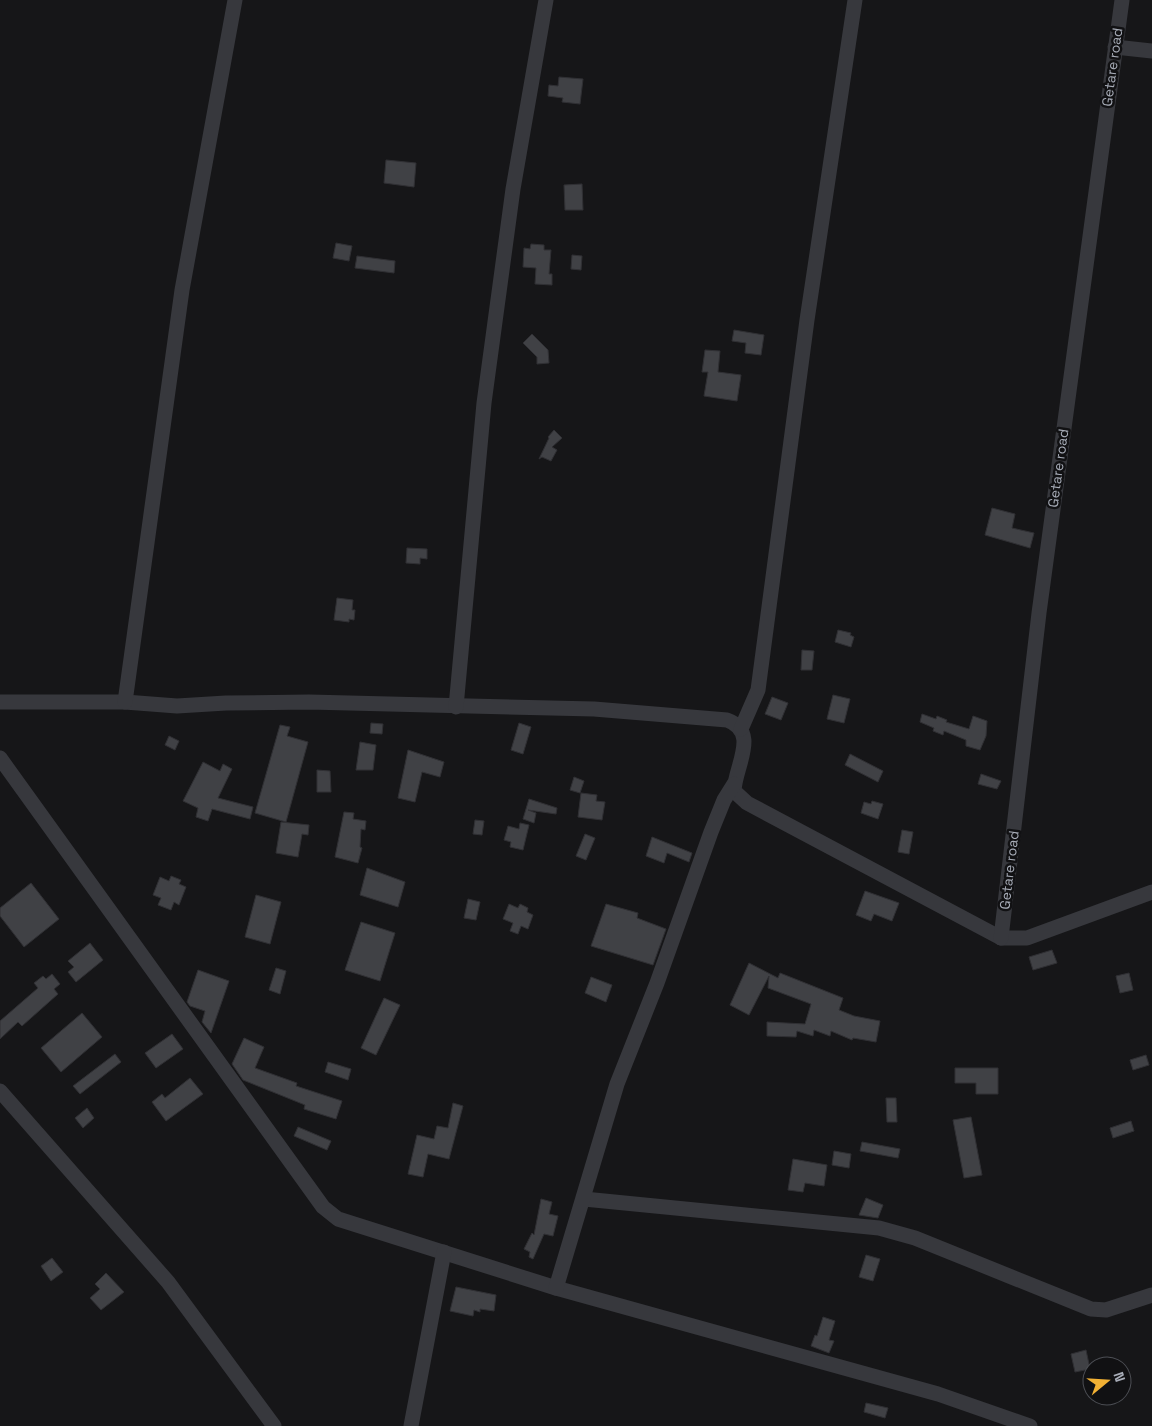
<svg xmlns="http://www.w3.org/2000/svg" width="1152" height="1426" font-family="'Space Grotesk',sans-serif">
  <rect width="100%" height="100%" fill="#161618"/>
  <g fill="#404145" stroke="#303034">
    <path d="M 559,77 L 583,79 L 580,104 L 562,102 L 563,98 L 548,96 L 549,85 L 558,86 Z"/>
    <path d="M 386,160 L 416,163 L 414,187 L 384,183 Z"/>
    <path d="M 582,184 L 583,210 L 565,210 L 564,185 Z"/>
    <path d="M 336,243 L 352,246 L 349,261 L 333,258 Z"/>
    <path d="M 531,244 L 544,245 L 544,250 L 551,250 L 549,274 L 552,274 L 552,285 L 535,284 L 536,268 L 523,267 L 524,248 L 530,249 Z"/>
    <path d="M 572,255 L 582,256 L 581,270 L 571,269 Z"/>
    <path d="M 357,256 L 395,261 L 394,273 L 355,268 Z"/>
    <path d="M 734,330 L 764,335 L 761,355 L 745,353 L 746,343 L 732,341 Z"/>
    <path d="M 532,334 L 548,350 L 549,363 L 537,364 L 537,357 L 523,343 Z"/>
    <path d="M 705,350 L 720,351 L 718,372 L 741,375 L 737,401 L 704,396 L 708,372 L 702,372 Z"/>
    <path d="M 554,430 L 562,438 L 552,447 L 557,450 L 551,461 L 542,457 L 539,459 L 549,438 L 548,437 Z"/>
    <path d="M 992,508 L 1015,514 L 1012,528 L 1034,533 L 1030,548 L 985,535 Z"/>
    <path d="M 407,548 L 427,549 L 427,559 L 420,558 L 420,564 L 406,563 Z"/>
    <path d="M 337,598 L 353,600 L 352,610 L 355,610 L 354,620 L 349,619 L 349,622 L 334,620 Z"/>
    <path d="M 838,630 L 851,633 L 850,635 L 854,637 L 851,647 L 835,642 Z"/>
    <path d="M 802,650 L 814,651 L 812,670 L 801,670 Z"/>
    <path d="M 833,695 L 850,699 L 844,723 L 827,719 Z"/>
    <path d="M 772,697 L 788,703 L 781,720 L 765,714 Z"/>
    <path d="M 922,714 L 936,719 L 937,716 L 947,720 L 946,722 L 969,729 L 973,716 L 987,721 L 986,736 L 980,750 L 966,746 L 966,740 L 944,731 L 943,735 L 933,731 L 934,728 L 920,722 Z"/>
    <path d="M 371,723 L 383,724 L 382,734 L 370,733 Z"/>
    <path d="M 519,723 L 531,727 L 523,754 L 511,750 Z"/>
    <path d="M 280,725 L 290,727 L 287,736 L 308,742 L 286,822 L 255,813 Z"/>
    <path d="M 169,736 L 179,741 L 175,750 L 165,745 Z"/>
    <path d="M 360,742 L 376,745 L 373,770 L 356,770 Z"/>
    <path d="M 408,750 L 444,762 L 440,777 L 422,772 L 415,802 L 398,798 Z"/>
    <path d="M 850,754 L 883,771 L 878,782 L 845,765 Z"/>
    <path d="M 203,762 L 220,771 L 223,764 L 232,769 L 218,798 L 253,807 L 250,819 L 212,809 L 208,821 L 196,817 L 198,808 L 183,801 Z"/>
    <path d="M 317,770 L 330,771 L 331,792 L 317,792 Z"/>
    <path d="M 981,774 L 1001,781 L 997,789 L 978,784 Z"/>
    <path d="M 574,777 L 584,781 L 580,793 L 570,790 Z"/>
    <path d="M 581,793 L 597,795 L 596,801 L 605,802 L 602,820 L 578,817 Z"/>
    <path d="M 529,799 L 557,808 L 556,814 L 528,810 L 536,813 L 534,823 L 523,819 Z"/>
    <path d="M 872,801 L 883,804 L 878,819 L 861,813 L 864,802 L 871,804 Z"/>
    <path d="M 344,812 L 354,813 L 353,819 L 366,821 L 365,830 L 361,829 L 360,847 L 362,848 L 358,863 L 335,857 Z"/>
    <path d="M 475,820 L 484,821 L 482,835 L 473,834 Z"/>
    <path d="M 281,822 L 309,825 L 308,835 L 302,834 L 298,857 L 276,853 Z"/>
    <path d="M 520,823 L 529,825 L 523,850 L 510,847 L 511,842 L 504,840 L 508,826 L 519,829 Z"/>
    <path d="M 902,830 L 913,832 L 909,854 L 898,852 Z"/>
    <path d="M 585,834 L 595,838 L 586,860 L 576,856 Z"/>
    <path d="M 652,837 L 692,853 L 689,862 L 667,853 L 664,863 L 646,856 Z"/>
    <path d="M 367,868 L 405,882 L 398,907 L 360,895 Z"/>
    <path d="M 171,876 L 181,880 L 179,884 L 186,887 L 179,905 L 174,902 L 171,910 L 158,905 L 161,898 L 153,895 L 160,877 L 169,881 Z"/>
    <path d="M 31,883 L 59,919 L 24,947 L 0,916 L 0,908 Z"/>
    <path d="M 865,891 L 899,903 L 892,921 L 874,914 L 871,921 L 856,915 Z"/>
    <path d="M 256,895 L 281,902 L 270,944 L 245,937 Z"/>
    <path d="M 468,899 L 480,902 L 476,920 L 464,918 Z"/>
    <path d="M 509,904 L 518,908 L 520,904 L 528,908 L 527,912 L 533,915 L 528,929 L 521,926 L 518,934 L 510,931 L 513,923 L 503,919 Z"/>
    <path d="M 606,904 L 638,913 L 637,918 L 666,929 L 653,965 L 591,946 Z"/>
    <path d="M 361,922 L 395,933 L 380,981 L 345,970 Z"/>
    <path d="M 90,943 L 103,960 L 76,982 L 68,972 L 74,967 L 68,961 Z"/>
    <path d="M 1052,950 L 1057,963 L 1033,970 L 1029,957 Z"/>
    <path d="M 749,963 L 778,978 L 780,973 L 843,998 L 839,1010 L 854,1016 L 880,1021 L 876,1042 L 853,1038 L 852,1040 L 831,1031 L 830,1036 L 814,1030 L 813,1036 L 797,1031 L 796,1037 L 767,1036 L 767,1022 L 805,1024 L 811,1004 L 768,988 L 769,976 L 749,1015 L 730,1005 Z"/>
    <path d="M 276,968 L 286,971 L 280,994 L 269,990 Z"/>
    <path d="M 198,970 L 229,981 L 211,1033 L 202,1022 L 205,1011 L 190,1006 L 187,1002 Z"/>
    <path d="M 1129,973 L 1133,990 L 1120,993 L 1116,976 Z"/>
    <path d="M 52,974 L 60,984 L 54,989 L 58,994 L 22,1026 L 18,1022 L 0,1039 L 0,1021 L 38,988 L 34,983 L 43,976 L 46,979 Z"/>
    <path d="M 591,977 L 612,985 L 606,1002 L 585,993 Z"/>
    <path d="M 384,998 L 400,1005 L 376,1055 L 361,1048 Z"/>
    <path d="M 82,1013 L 102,1037 L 61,1072 L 41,1048 Z"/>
    <path d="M 172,1034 L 183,1049 L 156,1068 L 145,1053 Z"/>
    <path d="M 244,1038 L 264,1047 L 255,1068 L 297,1083 L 296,1086 L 342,1101 L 336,1119 L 304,1109 L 305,1105 L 243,1080 L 232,1064 Z"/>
    <path d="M 115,1054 L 121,1062 L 80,1094 L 73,1086 Z"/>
    <path d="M 1146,1055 L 1149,1065 L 1133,1070 L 1130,1060 Z"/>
    <path d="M 328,1062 L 351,1069 L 348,1080 L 325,1072 Z"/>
    <path d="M 955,1068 L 998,1068 L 998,1094 L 976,1094 L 976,1083 L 955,1083 Z"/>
    <path d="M 190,1078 L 203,1094 L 166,1121 L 152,1102 L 162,1094 L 165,1098 Z"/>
    <path d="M 886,1098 L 896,1098 L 897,1122 L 887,1122 Z"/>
    <path d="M 453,1103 L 463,1106 L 449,1159 L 428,1154 L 423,1177 L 408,1174 L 417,1135 L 434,1139 L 437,1126 L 448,1128 Z"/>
    <path d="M 87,1108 L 94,1118 L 83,1128 L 75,1118 Z"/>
    <path d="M 971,1117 L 982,1175 L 964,1178 L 953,1120 Z"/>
    <path d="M 1131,1121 L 1134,1131 L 1113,1138 L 1110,1128 Z"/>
    <path d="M 298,1127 L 331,1141 L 327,1150 L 294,1136 Z"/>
    <path d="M 862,1142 L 900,1149 L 898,1158 L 860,1151 Z"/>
    <path d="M 834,1151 L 851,1154 L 849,1168 L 832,1165 Z"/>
    <path d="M 793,1159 L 827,1165 L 824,1186 L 805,1183 L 803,1192 L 788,1190 Z"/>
    <path d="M 866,1198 L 883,1205 L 878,1218 L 859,1215 Z"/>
    <path d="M 541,1199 L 552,1202 L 549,1214 L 558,1216 L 553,1236 L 544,1234 L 533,1259 L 529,1257 L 530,1252 L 524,1249 L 532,1233 L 534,1235 Z"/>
    <path d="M 866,1255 L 880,1259 L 873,1281 L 859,1277 Z"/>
    <path d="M 52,1258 L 63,1272 L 51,1281 L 41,1266 Z"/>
    <path d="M 106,1273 L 124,1292 L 101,1310 L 90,1298 L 100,1289 L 95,1284 Z"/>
    <path d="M 456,1287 L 496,1295 L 494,1311 L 480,1309 L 480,1312 L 474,1310 L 473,1316 L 450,1311 Z"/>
    <path d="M 823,1317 L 835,1321 L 829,1340 L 834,1341 L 829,1353 L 811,1346 L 815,1335 L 817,1336 Z"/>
    <path d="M 1086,1350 L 1090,1369 L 1075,1372 L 1071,1354 Z"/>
    <path d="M 866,1403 L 888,1408 L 885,1418 L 864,1412 Z"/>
  </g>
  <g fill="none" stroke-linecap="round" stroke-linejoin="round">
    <g stroke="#37383d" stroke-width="15">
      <path d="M 1115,47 L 1152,51"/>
      <path d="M 0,702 L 125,702 L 177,706 L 226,703 L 309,702 L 594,709 L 727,720 C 760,732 735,766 734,791 L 747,803 L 1001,938 L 1027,938 L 1152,892"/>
      <path d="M 125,702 L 182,290 L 235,0"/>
      <path d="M 456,707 L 484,403 L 513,189 L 546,0"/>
      <path d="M 741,729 L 758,690 L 807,320 L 855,0"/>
      <path d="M 0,758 L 323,1207 L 338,1219 L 556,1288 L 938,1394 L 1030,1426"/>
      <path d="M 1001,938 L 1039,613 L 1122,0"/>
      <path d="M 0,1091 L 168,1282 L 274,1426"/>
      <path d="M 584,1199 L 879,1228 L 915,1238 L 1091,1309 L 1106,1310 L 1152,1295"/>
      <path d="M 556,1288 L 617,1084 L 657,983 L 711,832 L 724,800 L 734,784"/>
      <path d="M 411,1426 L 444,1252"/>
    </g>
  </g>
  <g text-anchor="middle" stroke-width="5" stroke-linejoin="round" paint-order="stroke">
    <g font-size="14" fill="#a8adb8" stroke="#111113">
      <text transform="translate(1112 67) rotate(-82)" y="5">Getare road</text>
      <text transform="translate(1058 468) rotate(-82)" y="5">Getare road</text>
      <text transform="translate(1009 870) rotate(-83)" y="5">Getare road</text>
    </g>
  </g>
  <g transform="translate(1107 1381) rotate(72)"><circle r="24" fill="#111113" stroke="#4d4f55"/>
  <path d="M0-4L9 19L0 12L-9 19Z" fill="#f2b134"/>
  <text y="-8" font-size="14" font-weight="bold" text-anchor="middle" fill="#a8adb8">N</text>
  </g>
</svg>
